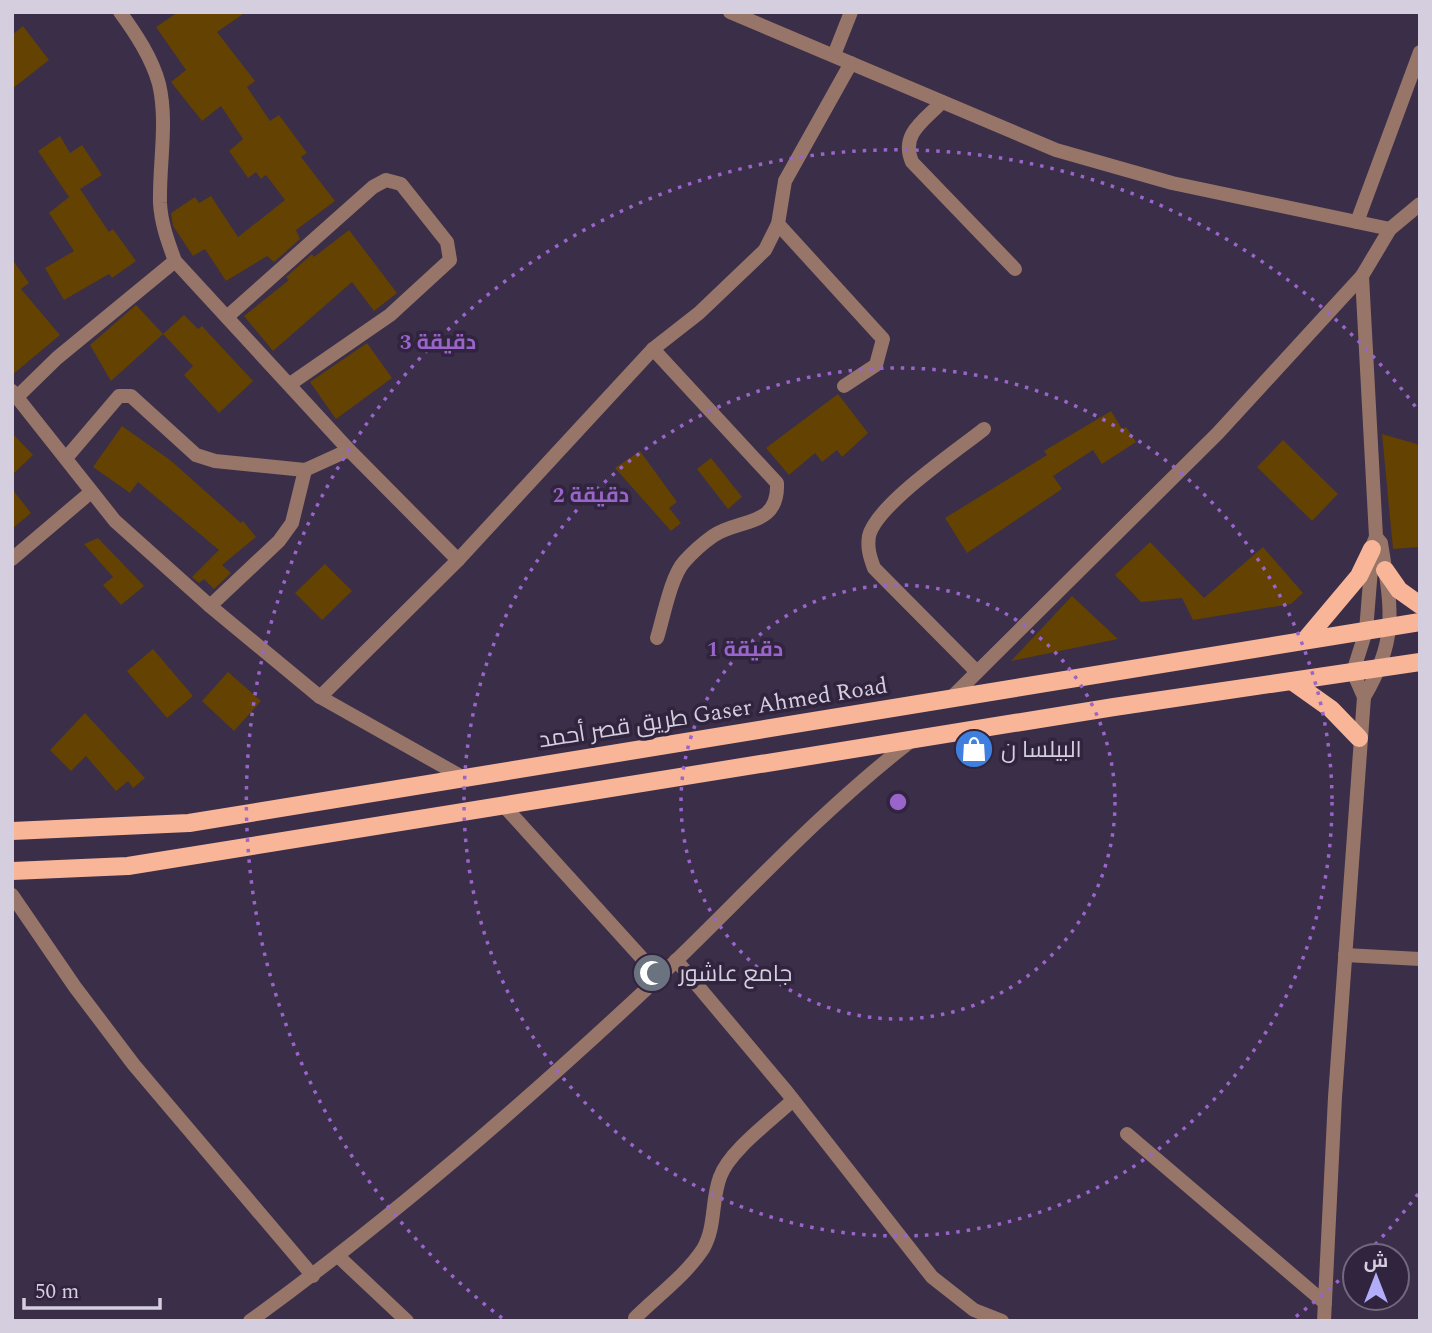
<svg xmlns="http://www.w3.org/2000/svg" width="1432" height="1333" font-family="Spectral,Cairo,serif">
  <rect width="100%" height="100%" fill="#3a2e48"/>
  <g fill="#634202">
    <path d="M 178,12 L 246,12 L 217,32 L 255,81 L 247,87 L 270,121 L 279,115 L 307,153 L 301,157 L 335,201 L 296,230 L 300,239 L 274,262 L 267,256 L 226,281 L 205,249 L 193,256 L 173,226 L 171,213 L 195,197 L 199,203 L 211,196 L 238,237 L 285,200 L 266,175 L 261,179 L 256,172 L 248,178 L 229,151 L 243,139 L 221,106 L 202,121 L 171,82 L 186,70 L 156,27 Z"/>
    <path d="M 23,26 L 49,60 L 12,89 L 12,35 Z"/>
    <path d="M 60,136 L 70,153 L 82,145 L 102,175 L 80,189 L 109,232 L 113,229 L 136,261 L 112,278 L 109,274 L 64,300 L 45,268 L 74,251 L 49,213 L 69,197 L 38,151 Z"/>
    <path d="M 349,230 L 397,293 L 374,311 L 352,282 L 273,351 L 244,316 L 289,280 L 286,277 L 312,254 L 314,257 Z"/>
    <path d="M 12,259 L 29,283 L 21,289 L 60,335 L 12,375 Z"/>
    <path d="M 136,305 L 163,334 L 111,381 L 90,345 Z"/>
    <path d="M 184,315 L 198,329 L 202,326 L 253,381 L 219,413 L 184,375 L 193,366 L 163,334 Z"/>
    <path d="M 367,343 L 392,378 L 336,419 L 310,382 Z"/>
    <path d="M 838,394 L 868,433 L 842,457 L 837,450 L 822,462 L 815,453 L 789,475 L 766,448 Z"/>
    <path d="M 1111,411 L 1122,429 L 1126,427 L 1136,442 L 1102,464 L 1093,450 L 1053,476 L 1062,489 L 967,553 L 945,518 L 1047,455 L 1044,451 Z"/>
    <path d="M 122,426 L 170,460 L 241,523 L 243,521 L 256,537 L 222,565 L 231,573 L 214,589 L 204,579 L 199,583 L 192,577 L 219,550 L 138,482 L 130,493 L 93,467 Z"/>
    <path d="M 12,433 L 33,455 L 12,475 Z"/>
    <path d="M 1382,434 L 1417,444 L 1420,450 L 1420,547 L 1393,549 Z"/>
    <path d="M 1283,440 L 1338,494 L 1312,521 L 1257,467 Z"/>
    <path d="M 640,451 L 677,502 L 669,508 L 681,523 L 671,531 L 615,468 Z"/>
    <path d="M 711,458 L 742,497 L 728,509 L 697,469 Z"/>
    <path d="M 12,489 L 31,513 L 12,529 Z"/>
    <path d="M 98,538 L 144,586 L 121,605 L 103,585 L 113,577 L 84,544 Z"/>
    <path d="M 1150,542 L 1204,598 L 1263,547 L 1303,593 L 1291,604 L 1193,620 L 1182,598 L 1141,602 L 1115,575 Z"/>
    <path d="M 325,564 L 352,591 L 322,620 L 295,593 Z"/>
    <path d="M 1072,596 L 1118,639 L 1011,661 Z"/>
    <path d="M 153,649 L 193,696 L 167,718 L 127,671 Z"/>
    <path d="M 228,672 L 261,701 L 234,731 L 202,701 Z"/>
    <path d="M 85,713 L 145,778 L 133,788 L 128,781 L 116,791 L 86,756 L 71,771 L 50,750 Z"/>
  </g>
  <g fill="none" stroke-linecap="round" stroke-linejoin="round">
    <g stroke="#977568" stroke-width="14">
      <path d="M 120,12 C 136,34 152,58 159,84 C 168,122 159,164 160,203 C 161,223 168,242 175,261 L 349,450 L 458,560"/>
      <path d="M 834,55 L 851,12"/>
      <path d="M 942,102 C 924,121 900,134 912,162 L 1015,269"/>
      <path d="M 1357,222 L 1420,52"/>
      <path d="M 778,224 L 883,339 L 876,365 L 844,386"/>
      <path d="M 228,316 L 373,187 L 386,180 L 401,184 L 447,242 L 450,260 L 390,315 L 290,384"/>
      <path d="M 653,349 L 777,483 C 779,528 739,518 713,536 C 703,543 692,553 684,562 C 671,576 663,619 657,638"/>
      <path d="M 12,391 L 115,521 L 210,606 L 320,697 L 464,778"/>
      <path d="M 17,397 L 57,358 L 175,261"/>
      <path d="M 67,457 L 119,396 L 131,396 L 196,455 L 215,461 L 305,470 L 349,450"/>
      <path d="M 12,559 L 91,492"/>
      <path d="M 210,606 L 279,541 L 292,523 L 305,470"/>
      <path d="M 977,672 L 874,568 C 870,557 867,548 869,536 C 876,505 958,450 984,429"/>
      <path d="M 320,697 L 458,560 L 653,349 L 699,313 L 765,250 L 778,224 L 785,181 L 851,63"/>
      <path d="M 951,698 L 1218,433 L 1362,276"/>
      <path d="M 504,806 L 659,977"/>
      <path d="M 12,895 L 75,987 L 134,1065 L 313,1276"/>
      <path d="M 1345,955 L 1420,959"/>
      <path d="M 676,960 L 787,1092 L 932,1277 L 974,1310 L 1002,1321"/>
      <path d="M 1127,1134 L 1325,1303"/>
      <path d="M 339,1257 L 407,1321"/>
      <path d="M 635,1318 C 656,1297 686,1275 703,1249 C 716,1227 711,1201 720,1177 C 729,1151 772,1120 793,1100"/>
      <path d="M 250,1321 C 394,1217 527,1101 656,980 C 740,900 819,812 911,741"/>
      <path d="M 1324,1321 L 1335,1097 L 1364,697"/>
    </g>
    <g stroke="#977568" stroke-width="14">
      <path d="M 730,12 L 1056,150 L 1172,183 L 1390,229"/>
      <path d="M 1364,697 L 1353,672 L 1366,631 L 1373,544 L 1376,537 L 1362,276 L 1390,229 L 1420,204"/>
      <path d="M 1364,697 C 1399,638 1391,607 1381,543 L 1376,537"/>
    </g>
    <g stroke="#f9b598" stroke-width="18">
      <path d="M 1385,570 L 1399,590 L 1420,605"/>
      <path d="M 1306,639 L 1359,576 L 1372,549"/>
      <path d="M 1293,682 L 1331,709 L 1359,738"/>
      <path d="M 12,831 L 189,823 L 1420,622"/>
      <path d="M 12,871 L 128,866 L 1114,707 L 1420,662"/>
    </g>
  </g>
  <g fill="none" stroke="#9a65ca" stroke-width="3.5" stroke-dasharray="3.5 7">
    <circle cx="898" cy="802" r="217"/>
    <circle cx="898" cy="802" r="434"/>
    <path d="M1418 1194A651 651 0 0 1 1366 1254M1354 1266A651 651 0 0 1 1294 1318M502 1318A651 651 0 1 1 1418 410"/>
  </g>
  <defs>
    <g id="shop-disc" transform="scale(2.0125)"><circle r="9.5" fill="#3f7fe0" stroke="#30243e"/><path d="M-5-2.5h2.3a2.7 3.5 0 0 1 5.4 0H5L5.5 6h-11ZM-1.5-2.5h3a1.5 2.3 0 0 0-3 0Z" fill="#fff"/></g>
    <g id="mosque-disc" transform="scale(2.0125)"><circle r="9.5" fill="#6b7280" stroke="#30243e"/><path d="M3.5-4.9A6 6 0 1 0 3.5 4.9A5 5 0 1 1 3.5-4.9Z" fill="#fff"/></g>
  </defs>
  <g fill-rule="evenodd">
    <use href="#shop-disc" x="974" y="749"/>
    <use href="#mosque-disc" x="652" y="973"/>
  </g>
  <g text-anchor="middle" stroke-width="7" stroke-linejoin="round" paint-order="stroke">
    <g font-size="23" fill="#d5cedf" stroke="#30243e">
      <text transform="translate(713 712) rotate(-9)" y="8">طريق قصر أحمد Gaser Ahmed Road</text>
    </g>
    <g font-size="23" fill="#d5cedf" stroke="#30243e" text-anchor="start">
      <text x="1001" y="757">البيلسا ن</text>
      <text x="679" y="981">جامع عاشور</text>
    </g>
  </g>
  <circle cx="898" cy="802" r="10" fill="#9a65ca" stroke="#30243e" stroke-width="3.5"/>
  <g font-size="21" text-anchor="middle" font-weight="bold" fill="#9a65ca" stroke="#30243e" stroke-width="7" stroke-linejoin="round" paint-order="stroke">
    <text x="438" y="349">3 دقيقة</text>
    <text x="591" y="502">2 دقيقة</text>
    <text x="745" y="656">1 دقيقة</text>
  </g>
  <rect width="1432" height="1333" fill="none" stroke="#d5cedf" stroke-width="28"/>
  <g transform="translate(1376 1277)"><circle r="33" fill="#30243e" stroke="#72687e" stroke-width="2"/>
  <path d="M0-5L12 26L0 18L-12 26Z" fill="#b1adfa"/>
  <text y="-10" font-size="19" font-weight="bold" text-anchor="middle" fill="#d5cedf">ش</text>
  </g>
  <path d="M24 1298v10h136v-10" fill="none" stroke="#d5cedf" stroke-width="3.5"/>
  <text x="35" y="1298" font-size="21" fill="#d5cedf" stroke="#30243e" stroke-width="5" paint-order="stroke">50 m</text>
</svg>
